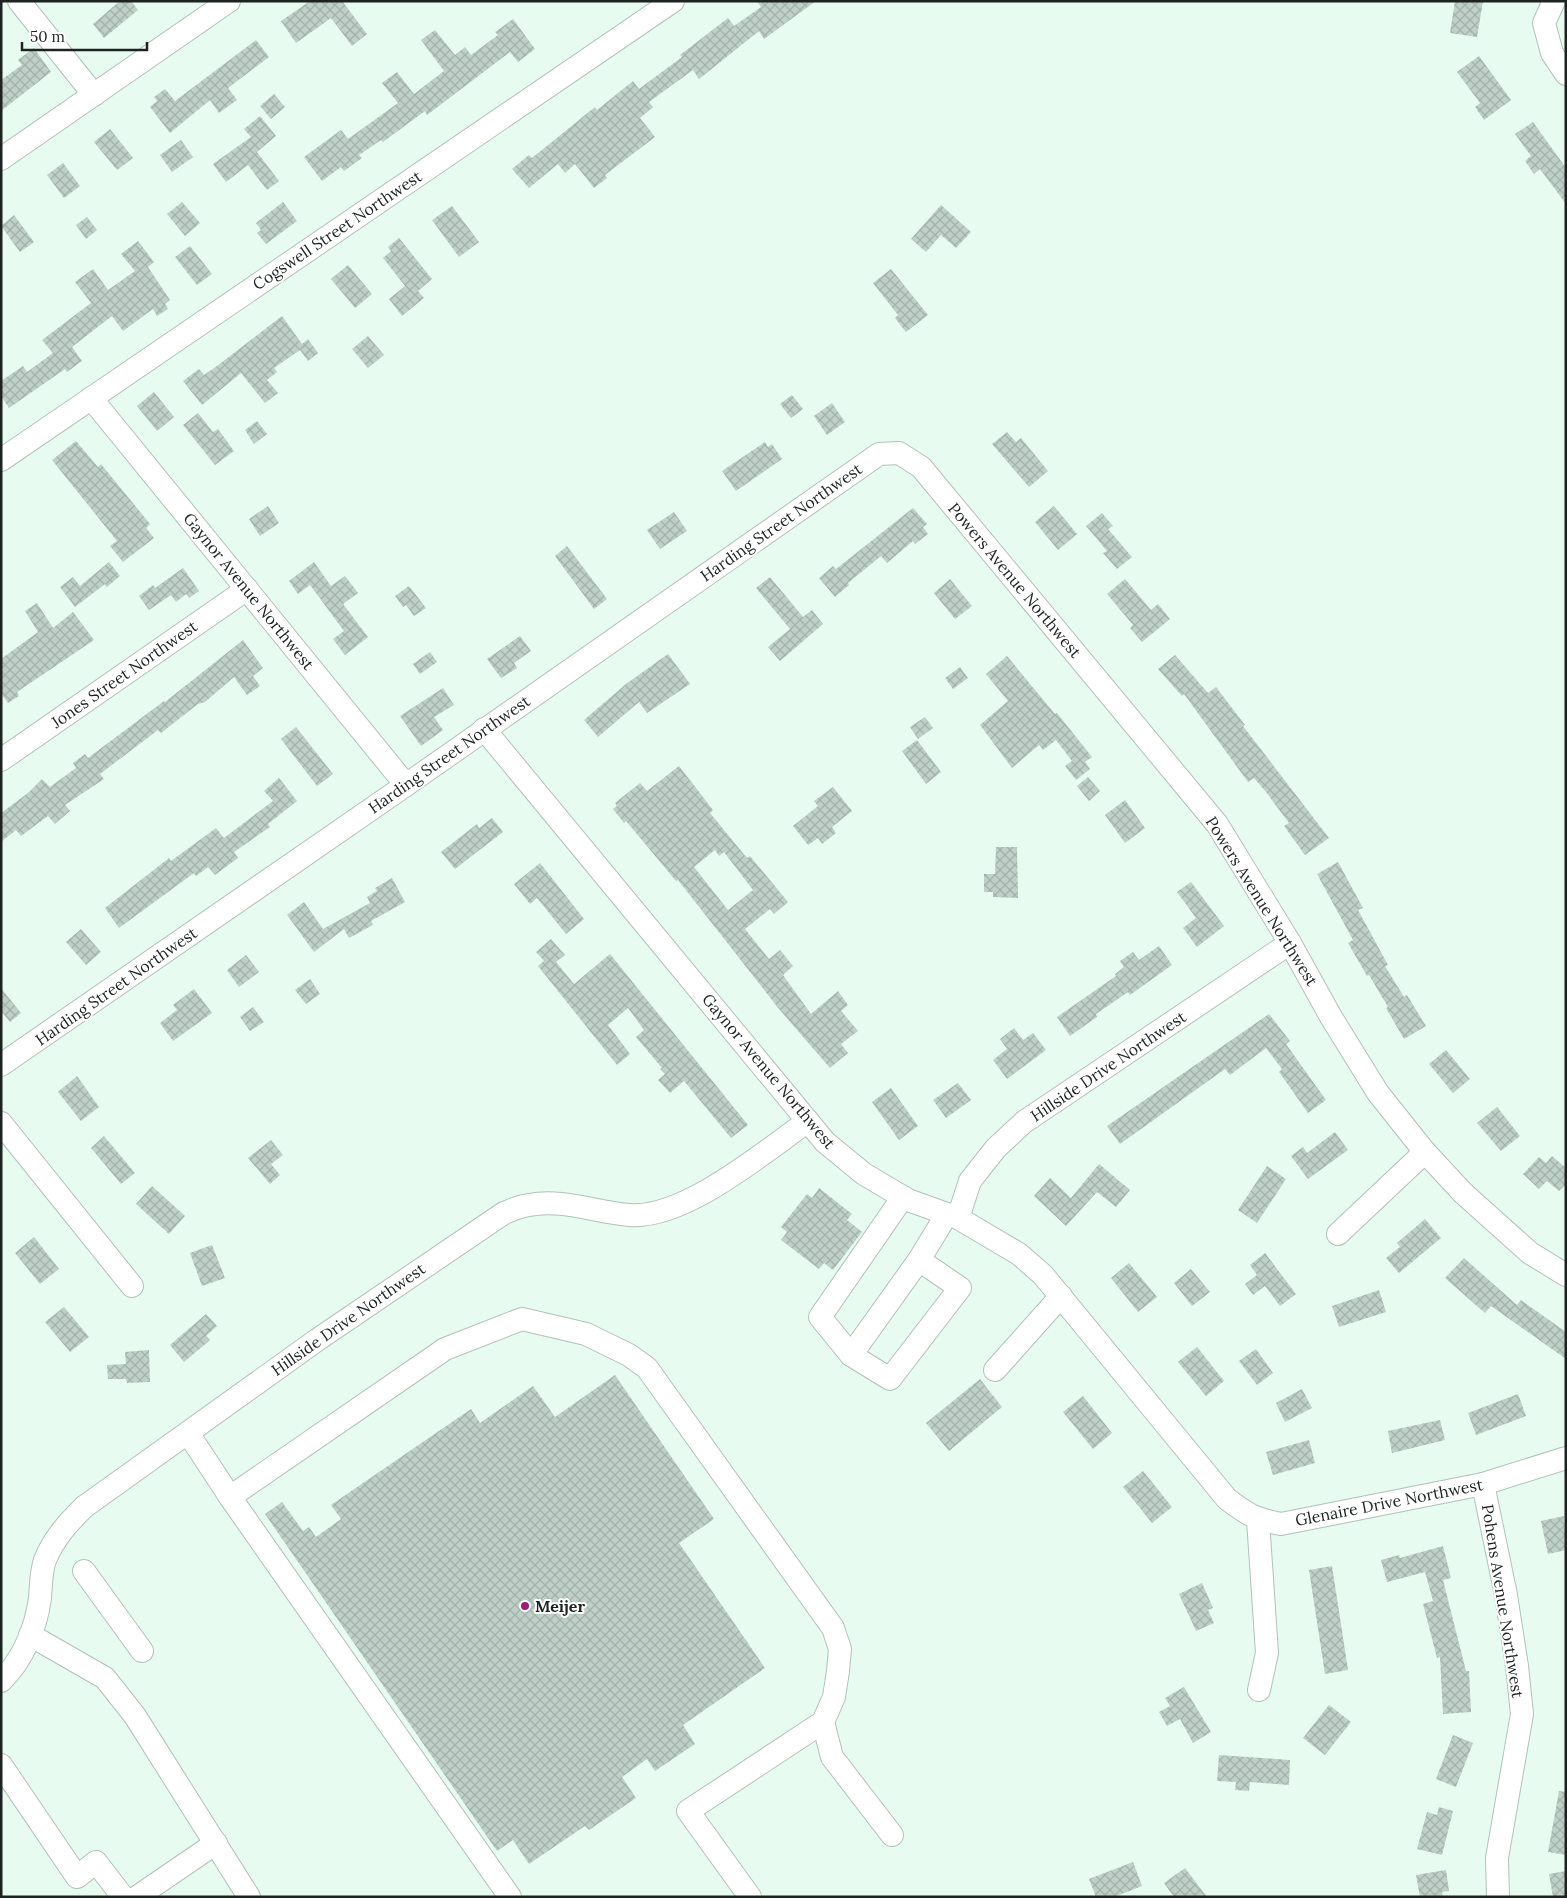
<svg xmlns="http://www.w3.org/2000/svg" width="1567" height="1898" font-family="Lora,serif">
  <defs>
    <pattern id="building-cross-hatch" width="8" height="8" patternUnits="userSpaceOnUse" patternTransform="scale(1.25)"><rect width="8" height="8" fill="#bed0c7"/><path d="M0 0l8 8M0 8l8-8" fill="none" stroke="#a3b2ab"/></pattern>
  </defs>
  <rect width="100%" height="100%" fill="#e8fbf1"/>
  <g fill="url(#building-cross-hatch)" fill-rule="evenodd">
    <path d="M 120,1 L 131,1 L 138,10 L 104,38 L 93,24 Z"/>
    <path d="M 310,1 L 342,1 L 367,34 L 352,46 L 331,18 L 296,43 L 281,21 Z"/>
    <path d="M 757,1 L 816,1 L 764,39 L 759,31 L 699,79 L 693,70 L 649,102 L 653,107 L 640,118 L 655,137 L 605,175 L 607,178 L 594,188 L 575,164 L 565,173 L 558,164 L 529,188 L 512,169 L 529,155 L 532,158 L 595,107 L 597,110 L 633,81 L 639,89 L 682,57 L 680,55 L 728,18 L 734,26 L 761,7 Z"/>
    <path d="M 1455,1 L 1483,1 L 1477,37 L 1450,33 Z"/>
    <path d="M 513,19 L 535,49 L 518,62 L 510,52 L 427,115 L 425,111 L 383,142 L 381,140 L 359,155 L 362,158 L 344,171 L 341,167 L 322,181 L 304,157 L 341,130 L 348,139 L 398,103 L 382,83 L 397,72 L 414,94 L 444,71 L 421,40 L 435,30 L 455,55 L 465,47 L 471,55 L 498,35 L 495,32 Z"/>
    <path d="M 256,40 L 269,57 L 228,88 L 237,100 L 219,113 L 210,100 L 170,133 L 150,107 L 157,101 L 154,97 L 165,89 L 175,101 Z"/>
    <path d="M 34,48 L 51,72 L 1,111 L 1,80 L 22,65 L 18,60 Z"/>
    <path d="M 1479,56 L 1511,100 L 1484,120 L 1475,107 L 1480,103 L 1457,72 Z"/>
    <path d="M 274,94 L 285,107 L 271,119 L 260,106 Z"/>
    <path d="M 260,116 L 276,136 L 257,152 L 279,181 L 267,190 L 248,165 L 226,182 L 213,164 L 251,137 L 244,129 Z"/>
    <path d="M 1533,122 L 1566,168 L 1566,204 L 1540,169 L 1534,174 L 1525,161 L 1531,156 L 1515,134 Z"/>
    <path d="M 110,129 L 133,158 L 117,170 L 94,142 Z"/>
    <path d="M 181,140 L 193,157 L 172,172 L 160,155 Z"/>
    <path d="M 63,163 L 80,186 L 64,198 L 47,175 Z"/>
    <path d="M 182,202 L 200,223 L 185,236 L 167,214 Z"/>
    <path d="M 283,202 L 297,221 L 266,244 L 257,233 L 261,230 L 256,223 Z"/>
    <path d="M 941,205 L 971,232 L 956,248 L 941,235 L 926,252 L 911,239 Z"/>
    <path d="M 452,206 L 479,242 L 459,257 L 432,220 Z"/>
    <path d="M 14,215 L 34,242 L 20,252 L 1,226 Z"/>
    <path d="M 87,217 L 97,230 L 86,239 L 76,225 Z"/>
    <path d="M 399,238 L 432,279 L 418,291 L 424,298 L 402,316 L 389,299 L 405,286 L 383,258 L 391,251 L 388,247 Z"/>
    <path d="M 138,241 L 154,262 L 148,267 L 170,300 L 165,304 L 168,309 L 157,316 L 153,309 L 123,331 L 112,316 L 72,347 L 82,361 L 67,372 L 65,369 L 9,408 L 1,396 L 1,381 L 23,366 L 27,372 L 53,353 L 42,340 L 91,303 L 75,282 L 93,269 L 108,290 L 135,271 L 121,254 Z"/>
    <path d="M 190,246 L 212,274 L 197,285 L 175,257 Z"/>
    <path d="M 348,265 L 372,294 L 355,308 L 331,279 Z"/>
    <path d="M 891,269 L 928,315 L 906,332 L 895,318 L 898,315 L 873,283 Z"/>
    <path d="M 282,316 L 302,344 L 308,339 L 318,353 L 308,361 L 300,350 L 274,368 L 277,372 L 267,380 L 278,393 L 265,403 L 241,373 L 202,405 L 183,381 L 199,369 L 204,375 L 217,366 Z"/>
    <path d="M 368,336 L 384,355 L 368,368 L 352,349 Z"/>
    <path d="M 154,392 L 174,417 L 157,431 L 137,406 Z"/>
    <path d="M 792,395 L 803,409 L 791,418 L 780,404 Z"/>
    <path d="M 832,403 L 845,422 L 827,435 L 814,416 Z"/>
    <path d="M 198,413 L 213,432 L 218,429 L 234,451 L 215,465 L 183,425 Z"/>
    <path d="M 257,421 L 267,434 L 254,444 L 245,430 Z"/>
    <path d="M 1007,432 L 1016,442 L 1021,438 L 1048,471 L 1029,487 L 992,444 Z"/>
    <path d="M 76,441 L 98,467 L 101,464 L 150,524 L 146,528 L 154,538 L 123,562 L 110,546 L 117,541 L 52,460 Z"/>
    <path d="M 765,442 L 768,447 L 772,444 L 782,459 L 736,491 L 722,471 Z"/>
    <path d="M 268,506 L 279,523 L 260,536 L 249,519 Z"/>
    <path d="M 1054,506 L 1077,534 L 1058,550 L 1035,522 Z"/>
    <path d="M 913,508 L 927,524 L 923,527 L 928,534 L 915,544 L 913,541 L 887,563 L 881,556 L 848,583 L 849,585 L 835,597 L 819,578 L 833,566 L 836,569 Z"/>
    <path d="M 674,512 L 687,531 L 660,549 L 647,530 Z"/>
    <path d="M 1102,513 L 1113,526 L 1108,529 L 1132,557 L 1117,569 L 1103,553 L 1107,551 L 1086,526 Z"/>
    <path d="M 567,546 L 607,599 L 594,609 L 555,556 Z"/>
    <path d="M 109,562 L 120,576 L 107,587 L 105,584 L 75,607 L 60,587 L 73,577 L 80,586 Z"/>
    <path d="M 314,562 L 331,586 L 345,576 L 358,593 L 343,604 L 368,637 L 345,655 L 333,639 L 344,631 L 310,585 L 298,594 L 289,581 Z"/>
    <path d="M 183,568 L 199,591 L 189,598 L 186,594 L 176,602 L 171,595 L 149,610 L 139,596 L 153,585 L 155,588 Z"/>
    <path d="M 770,577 L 803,617 L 812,610 L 823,624 L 780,661 L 768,647 L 790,629 L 756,588 Z"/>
    <path d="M 950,579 L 972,606 L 955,619 L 934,593 Z"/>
    <path d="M 1125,579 L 1151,610 L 1158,604 L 1170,619 L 1142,642 L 1130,628 L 1133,625 L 1107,594 Z"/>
    <path d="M 409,586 L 426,608 L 414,616 L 406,605 L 403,607 L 395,596 Z"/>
    <path d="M 37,603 L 53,628 L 73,612 L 94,640 L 17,692 L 19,696 L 8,703 L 1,693 L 1,659 L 38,632 L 25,611 Z"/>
    <path d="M 520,636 L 531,651 L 514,663 L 517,668 L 501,678 L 487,659 Z"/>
    <path d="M 243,640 L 263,668 L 253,676 L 260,686 L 247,695 L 234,677 L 205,702 L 198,704 L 161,733 L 158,730 L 100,774 L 104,779 L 65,805 L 70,811 L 55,824 L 48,816 L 21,836 L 16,830 L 1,842 L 1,813 L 28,793 L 42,779 L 50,787 L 76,768 L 73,763 L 85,754 L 88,758 L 164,701 L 165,702 Z"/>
    <path d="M 430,652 L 437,662 L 420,674 L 413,664 Z"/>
    <path d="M 668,654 L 690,684 L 647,713 L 639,702 L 598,737 L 584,720 L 626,684 Z"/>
    <path d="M 1175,655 L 1208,693 L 1216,687 L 1245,725 L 1243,726 L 1329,838 L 1305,855 L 1284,826 L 1289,823 L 1266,792 L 1254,778 L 1248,782 L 1184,694 L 1182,696 L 1158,669 Z"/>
    <path d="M 1007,656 L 1055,714 L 1057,713 L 1092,757 L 1085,762 L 1090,769 L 1076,780 L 1065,766 L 1072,761 L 1056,740 L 1043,750 L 1039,745 L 1012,768 L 980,725 L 1008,701 L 986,674 Z"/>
    <path d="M 960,667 L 968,678 L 953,689 L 945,678 Z"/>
    <path d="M 443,688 L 454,705 L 434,717 L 443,730 L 421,746 L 400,716 Z"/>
    <path d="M 925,717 L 933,728 L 918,739 L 910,727 Z"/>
    <path d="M 296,727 L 333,774 L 317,786 L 281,739 Z"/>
    <path d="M 917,740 L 941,772 L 926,784 L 902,751 Z"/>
    <path d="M 679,766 L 713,810 L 710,813 L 747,858 L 750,856 L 788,902 L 774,914 L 770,909 L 745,929 L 769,959 L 780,950 L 793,966 L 783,975 L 811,1014 L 838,991 L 848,1005 L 841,1011 L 858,1031 L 841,1044 L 848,1053 L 830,1068 L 779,1009 L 678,880 L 676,881 L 626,821 L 624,823 L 613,809 L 617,806 L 615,803 L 640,783 L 647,791 ZM 715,850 L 719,856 L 724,852 L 753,890 L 728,910 L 694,867 Z"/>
    <path d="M 1088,777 L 1100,791 L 1089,801 L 1077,786 Z"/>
    <path d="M 279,778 L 297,801 L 268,824 L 270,827 L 234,852 L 238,858 L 215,875 L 208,867 L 196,876 L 194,873 L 119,928 L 105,908 L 169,858 L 171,861 L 216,828 L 224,838 L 273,801 L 264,791 Z"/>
    <path d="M 833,787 L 852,811 L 832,827 L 836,833 L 822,844 L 818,838 L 808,845 L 793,826 L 818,806 L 814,801 Z"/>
    <path d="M 1125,800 L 1145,828 L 1125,843 L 1105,815 Z"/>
    <path d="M 492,818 L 503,832 L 455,869 L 441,852 L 477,824 L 479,828 Z"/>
    <path d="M 996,847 L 1017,847 L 1018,898 L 993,897 L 993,892 L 984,892 L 984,874 L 995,874 Z"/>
    <path d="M 1338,862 L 1363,908 L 1358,910 L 1388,965 L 1385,966 L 1404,997 L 1407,995 L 1426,1026 L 1404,1039 L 1386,1008 L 1388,1007 L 1369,975 L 1367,976 L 1348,943 L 1353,940 L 1317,874 Z"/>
    <path d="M 540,863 L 584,919 L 566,934 L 537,898 L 530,904 L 514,884 Z"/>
    <path d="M 392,878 L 405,902 L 371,921 L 373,925 L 349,938 L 344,929 L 314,952 L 287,915 L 304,902 L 323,929 L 370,903 L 367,897 L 377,891 L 375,888 Z"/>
    <path d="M 1191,882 L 1224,926 L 1197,947 L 1183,928 L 1196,918 L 1177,892 Z"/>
    <path d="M 81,929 L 101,952 L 86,965 L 66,942 Z"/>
    <path d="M 551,939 L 565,955 L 556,962 L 574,984 L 610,954 L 748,1125 L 731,1138 L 684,1081 L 670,1093 L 658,1080 L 665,1074 L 660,1069 L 662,1068 L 636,1037 L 644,1030 L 628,1008 L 608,1025 L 630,1054 L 617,1065 L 538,966 L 544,961 L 536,952 Z"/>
    <path d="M 1159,946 L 1172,965 L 1130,995 L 1128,992 L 1096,1014 L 1097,1017 L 1070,1036 L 1057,1017 L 1116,976 L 1115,974 L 1124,967 L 1120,961 L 1133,952 L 1139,960 Z"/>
    <path d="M 246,955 L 259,972 L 239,987 L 227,970 Z"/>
    <path d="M 310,979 L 320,994 L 306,1004 L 295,990 Z"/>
    <path d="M 1,988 L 21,1013 L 10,1022 L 1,1011 Z"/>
    <path d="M 194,989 L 212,1013 L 173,1041 L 160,1023 L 177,1010 L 173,1005 Z"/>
    <path d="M 253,1007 L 264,1022 L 250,1031 L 240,1017 Z"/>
    <path d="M 1269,1014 L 1290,1041 L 1286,1044 L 1326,1100 L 1308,1113 L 1279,1072 L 1282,1069 L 1266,1048 L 1230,1075 L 1225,1069 L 1120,1144 L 1107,1126 Z"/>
    <path d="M 1014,1028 L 1023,1040 L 1033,1033 L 1046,1050 L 1007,1079 L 993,1060 L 1007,1049 L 1000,1039 Z"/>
    <path d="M 1446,1050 L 1470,1079 L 1453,1093 L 1429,1064 Z"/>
    <path d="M 77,1076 L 99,1107 L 81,1121 L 58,1092 Z"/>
    <path d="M 958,1083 L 971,1100 L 946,1118 L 933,1100 Z"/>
    <path d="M 891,1088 L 918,1126 L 899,1140 L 872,1102 Z"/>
    <path d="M 1497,1107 L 1520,1136 L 1501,1151 L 1477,1123 Z"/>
    <path d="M 1335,1132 L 1348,1150 L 1308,1179 L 1291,1156 L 1303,1147 L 1307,1153 Z"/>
    <path d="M 104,1136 L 135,1173 L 121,1184 L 91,1148 Z"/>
    <path d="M 271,1140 L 283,1155 L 271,1164 L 280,1175 L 270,1184 L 248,1158 Z"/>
    <path d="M 1552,1156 L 1566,1168 L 1566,1184 L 1559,1191 L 1547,1181 L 1539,1189 L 1523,1174 L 1539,1157 L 1546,1163 Z"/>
    <path d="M 1099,1164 L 1130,1190 L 1116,1207 L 1097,1192 L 1066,1226 L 1034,1196 L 1050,1178 L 1071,1198 Z"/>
    <path d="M 1267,1166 L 1286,1179 L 1257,1223 L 1238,1210 Z"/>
    <path d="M 152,1186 L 185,1216 L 169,1234 L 136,1204 Z"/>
    <path d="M 819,1188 L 852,1214 L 847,1220 L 862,1232 L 833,1270 L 824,1263 L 819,1269 L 781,1240 L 787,1232 L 781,1227 L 807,1194 L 812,1198 Z"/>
    <path d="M 1425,1219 L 1441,1238 L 1399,1273 L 1386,1258 L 1400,1247 L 1397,1243 Z"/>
    <path d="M 34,1237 L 59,1269 L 40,1284 L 15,1253 Z"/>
    <path d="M 212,1245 L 225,1278 L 202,1286 L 190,1253 Z"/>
    <path d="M 1265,1253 L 1296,1294 L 1280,1306 L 1265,1286 L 1253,1295 L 1245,1284 L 1257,1275 L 1250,1265 Z"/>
    <path d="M 1464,1258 L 1517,1305 L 1521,1300 L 1566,1332 L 1566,1359 L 1491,1306 L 1485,1313 L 1445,1278 Z"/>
    <path d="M 1129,1263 L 1157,1297 L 1138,1312 L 1111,1278 Z"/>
    <path d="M 1191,1269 L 1210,1292 L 1192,1306 L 1174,1283 Z"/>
    <path d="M 1379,1290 L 1386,1312 L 1339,1327 L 1332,1306 Z"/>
    <path d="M 64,1307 L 89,1337 L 70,1352 L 45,1322 Z"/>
    <path d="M 206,1314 L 217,1326 L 206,1336 L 210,1340 L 184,1362 L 170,1345 Z"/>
    <path d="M 1197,1347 L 1224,1381 L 1206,1396 L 1178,1362 Z"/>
    <path d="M 1256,1349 L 1273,1373 L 1257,1385 L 1239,1361 Z"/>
    <path d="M 149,1350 L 150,1382 L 127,1383 L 126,1379 L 108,1379 L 107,1365 L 126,1364 L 125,1352 Z"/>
    <path d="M 615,1375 L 714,1519 L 679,1543 L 765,1668 L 683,1725 L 695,1744 L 655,1771 L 647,1759 L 622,1777 L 636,1798 L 589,1830 L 585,1826 L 529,1864 L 513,1840 L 497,1851 L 265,1514 L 282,1502 L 303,1531 L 309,1527 L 316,1537 L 341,1519 L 331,1505 L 471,1409 L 480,1423 L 533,1386 L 555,1417 Z"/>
    <path d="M 980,1379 L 1002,1407 L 949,1451 L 926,1423 Z"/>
    <path d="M 1302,1389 L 1312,1408 L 1285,1422 L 1276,1403 Z"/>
    <path d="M 1518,1394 L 1526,1416 L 1476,1435 L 1468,1413 Z"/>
    <path d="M 1083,1396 L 1112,1433 L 1093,1449 L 1063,1412 Z"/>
    <path d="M 1440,1420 L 1445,1440 L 1392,1453 L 1388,1431 Z"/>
    <path d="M 1309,1440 L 1315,1463 L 1273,1475 L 1266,1452 Z"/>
    <path d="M 1143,1471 L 1172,1507 L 1152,1523 L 1123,1487 Z"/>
    <path d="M 1564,1516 L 1566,1550 L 1548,1554 L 1541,1521 Z"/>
    <path d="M 1443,1546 L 1451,1578 L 1443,1580 L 1466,1671 L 1469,1671 L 1471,1712 L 1443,1714 L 1440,1657 L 1437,1658 L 1423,1604 L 1433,1601 L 1425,1572 L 1387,1582 L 1381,1560 L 1399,1555 L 1400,1558 Z"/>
    <path d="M 1332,1566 L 1348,1670 L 1325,1674 L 1309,1570 Z"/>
    <path d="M 1202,1583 L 1213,1608 L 1208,1610 L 1214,1623 L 1196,1631 L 1179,1594 Z"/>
    <path d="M 1184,1687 L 1211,1732 L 1193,1743 L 1180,1719 L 1167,1726 L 1159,1712 L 1170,1706 L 1165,1698 Z"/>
    <path d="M 1329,1705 L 1351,1722 L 1325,1755 L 1303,1738 Z"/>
    <path d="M 1453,1735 L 1473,1743 L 1456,1787 L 1436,1779 Z"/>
    <path d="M 1219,1755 L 1290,1760 L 1289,1785 L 1250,1782 L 1249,1791 L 1235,1790 L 1236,1782 L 1217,1781 Z"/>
    <path d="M 1559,1791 L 1566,1792 L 1566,1855 L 1548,1852 Z"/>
    <path d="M 1439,1807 L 1453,1811 L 1442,1855 L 1417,1849 L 1427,1812 L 1437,1815 Z"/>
    <path d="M 1133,1862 L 1142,1886 L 1114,1897 L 1096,1897 L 1089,1879 Z"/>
    <path d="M 1185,1868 L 1207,1897 L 1174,1897 L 1164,1883 Z"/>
    <path d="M 1446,1870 L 1449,1891 L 1442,1892 L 1443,1897 L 1420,1897 L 1416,1875 Z"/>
    <path d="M 1566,1871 L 1566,1897 L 1553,1897 L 1549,1874 Z"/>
  </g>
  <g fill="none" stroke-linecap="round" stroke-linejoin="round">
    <g stroke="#b0c2b9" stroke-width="24">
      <g id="minor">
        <path d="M 19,1 L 94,95"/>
        <path d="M 1554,1 L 1544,23 L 1552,53 L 1566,74"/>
        <path d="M 1,159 L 229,1"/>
        <path d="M 91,398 L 406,785"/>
        <path d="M 1,460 L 673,1"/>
        <path d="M 484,729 L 825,1142 L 864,1174 L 908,1200 L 958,1218 L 1019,1254 L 1043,1275 L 1227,1499 C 1248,1515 1255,1519 1281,1524 L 1483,1484 L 1566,1458"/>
        <path d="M 1,760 L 247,589"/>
        <path d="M 1,1065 L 406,785 L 879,454 L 899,453 L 921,467 L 1217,824 L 1290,943 L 1331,1017 L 1378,1093 L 1425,1152 L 1463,1193 L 1530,1253 L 1566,1275"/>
        <path d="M 1,1123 L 132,1286"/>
        <path d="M 903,1197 L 820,1317 L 851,1355 L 890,1379 L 960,1288 L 919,1260 L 947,1214"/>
        <path d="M 958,1218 L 970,1181 L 996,1148 L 1024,1122 L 1290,943"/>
        <path d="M 1338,1234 L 1425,1152"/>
        <path d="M 851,1355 L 919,1260"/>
        <path d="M 995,1370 L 1061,1296"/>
        <path d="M 188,1433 L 230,1497 L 510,1897"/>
        <path d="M 1483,1484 L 1506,1595 L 1517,1666 L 1522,1714 L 1497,1858 L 1498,1897"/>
        <path d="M 230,1497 L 445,1349 L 522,1319 L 586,1334 L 629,1355 L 647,1368 L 833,1628 L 840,1649 L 838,1671 L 834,1697 L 823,1722 L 688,1811 L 750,1897"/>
        <path d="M 1258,1520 L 1267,1653 L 1259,1690"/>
        <path d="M 84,1571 L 142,1651"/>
        <path d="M 30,1635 L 105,1678 L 135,1716 L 249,1897"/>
        <path d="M 1,1681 C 23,1660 36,1628 40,1598 C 41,1586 41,1571 45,1560 C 54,1538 68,1523 84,1507 L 317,1340 L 504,1213 C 512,1210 520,1206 529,1205 C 563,1198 597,1213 630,1215 C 685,1219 764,1152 808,1121"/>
        <path d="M 823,1722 L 832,1757 L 892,1835"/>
        <path d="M 1,1765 L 77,1877 L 96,1862 L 123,1897"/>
        <path d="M 137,1897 L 216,1843"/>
      </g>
    </g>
    <use href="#minor" stroke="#fff" stroke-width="22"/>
  </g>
  <circle fill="#9b1d74" stroke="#fff" stroke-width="2" cx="525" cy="1606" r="5"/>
  <g text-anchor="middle" stroke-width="4" stroke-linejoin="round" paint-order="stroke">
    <g font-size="16" fill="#1d2320" stroke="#fff">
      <text transform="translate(337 230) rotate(-34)" y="6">Cogswell Street Northwest</text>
      <text transform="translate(781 522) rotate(-35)" y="6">Harding Street Northwest</text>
      <text transform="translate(1015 580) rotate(50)" y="6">Powers Avenue Northwest</text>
      <text transform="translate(249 591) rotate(51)" y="6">Gaynor Avenue Northwest</text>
      <text transform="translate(124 674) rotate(-35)" y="6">Jones Street Northwest</text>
      <text transform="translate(449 754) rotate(-35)" y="6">Harding Street Northwest</text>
      <text transform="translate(1262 901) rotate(58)" y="6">Powers Avenue Northwest</text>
      <text transform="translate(116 986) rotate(-35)" y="6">Harding Street Northwest</text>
      <text transform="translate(1108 1066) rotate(-34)" y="6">Hillside Drive Northwest</text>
      <text transform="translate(769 1071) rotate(50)" y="6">Gaynor Avenue Northwest</text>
      <text transform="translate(348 1319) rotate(-35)" y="6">Hillside Drive Northwest</text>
      <text transform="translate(1389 1502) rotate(-11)" y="6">Glenaire Drive Northwest</text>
      <text transform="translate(1503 1601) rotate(81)" y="6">Pohens Avenue Northwest</text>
    </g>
    <g font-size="16" font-weight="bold" fill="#1d2320" stroke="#fff" text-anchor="start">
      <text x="535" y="1612">Meijer</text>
    </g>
  </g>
  <rect width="1567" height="1898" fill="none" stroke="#1d2320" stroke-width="5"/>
  <path d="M22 42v8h125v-8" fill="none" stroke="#1d2320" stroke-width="2.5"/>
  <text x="30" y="42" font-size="15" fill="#1d2320" stroke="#ffffff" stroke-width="4" paint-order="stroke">50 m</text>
</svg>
